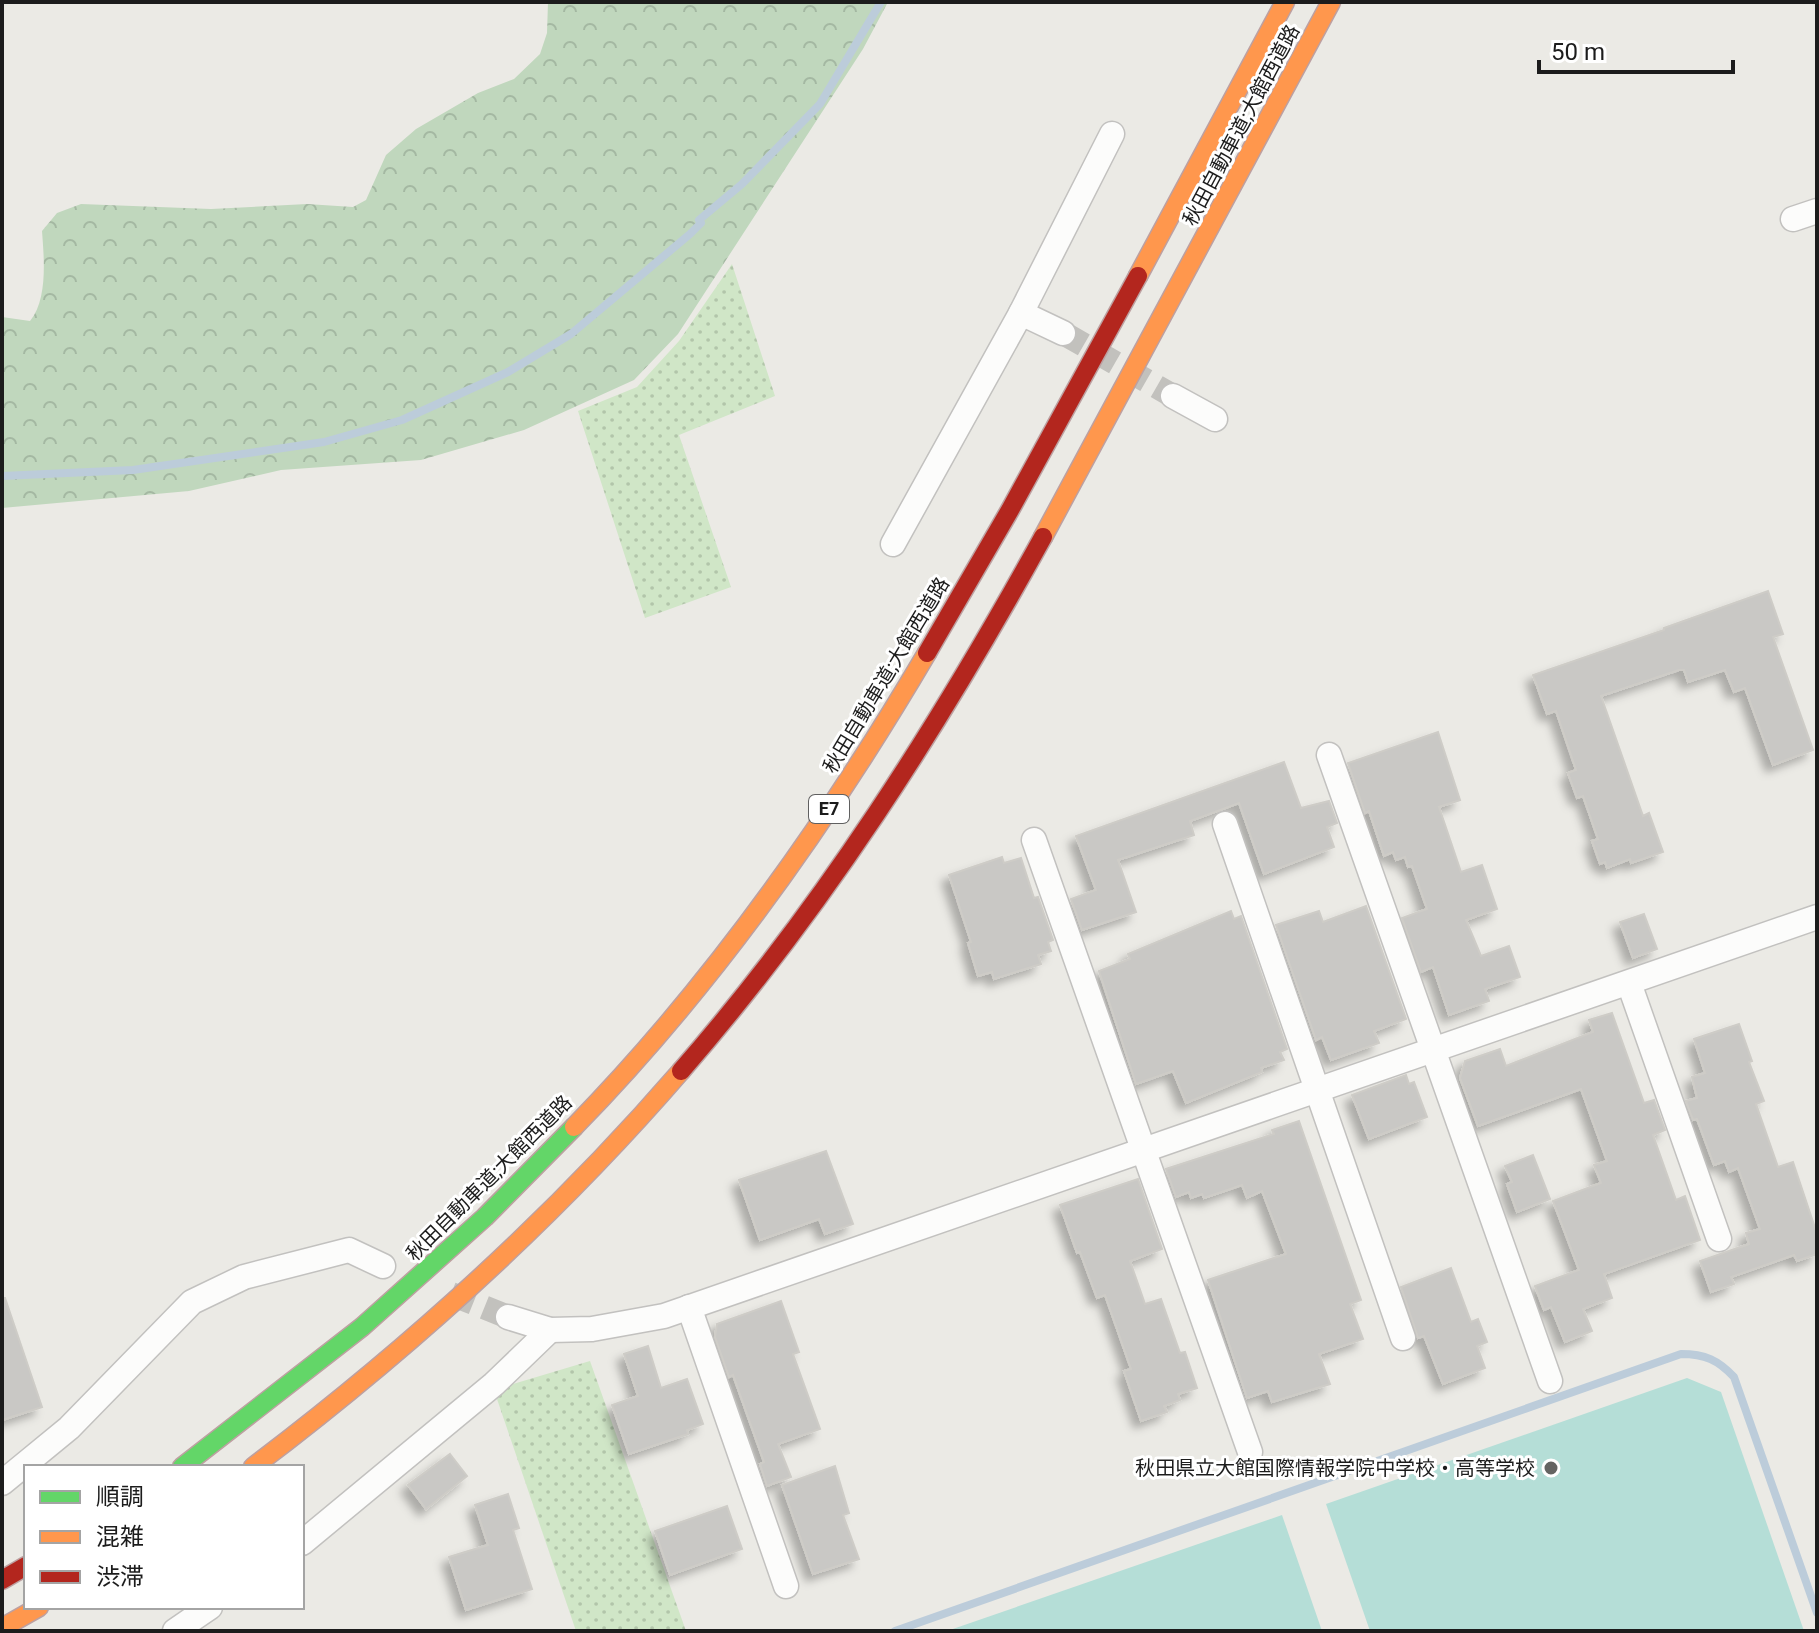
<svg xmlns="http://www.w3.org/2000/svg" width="1819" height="1633" font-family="Roboto,'Noto Sans JP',sans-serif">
  <defs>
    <pattern id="grass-dots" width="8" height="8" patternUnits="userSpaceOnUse" patternTransform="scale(2)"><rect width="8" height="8" fill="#d0e6c7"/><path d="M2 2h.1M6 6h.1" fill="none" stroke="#b2c5aa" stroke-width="1.8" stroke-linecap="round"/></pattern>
    <pattern id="forest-crowns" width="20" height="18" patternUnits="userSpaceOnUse" patternTransform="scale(2)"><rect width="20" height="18" fill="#c0d7bd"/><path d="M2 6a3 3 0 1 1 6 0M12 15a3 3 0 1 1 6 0" fill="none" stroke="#a4b8a2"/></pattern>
    <filter id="shadow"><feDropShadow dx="-7" dy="7" stdDeviation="4" flood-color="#0004"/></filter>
  </defs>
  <rect width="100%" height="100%" fill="#ebeae5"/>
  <g fill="url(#grass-dots)">
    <path d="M 732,264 L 775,396 L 679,435 L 731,587 L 645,618 L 578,411 L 637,387 L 679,341 Z"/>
    <path d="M 590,1361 L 686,1631 L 576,1631 L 497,1399 L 506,1386 Z"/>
  </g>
  <path fill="url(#forest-crowns)" d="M 548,2 L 888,2 L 863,49 L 678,334 L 634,380 L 524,430 L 421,460 L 281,470 L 189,491 L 2,508 L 2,317 L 30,321 C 48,299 44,258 42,231 L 57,213 L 81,204 L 211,209 L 307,204 L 353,207 L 366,200 L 386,155 L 416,129 L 478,93 L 514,79 L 540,54 L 547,33 Z"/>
  <g fill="#b5ded7">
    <path d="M 1687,1378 L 1721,1392 L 1804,1631 L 1370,1631 L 1326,1504 Z"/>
    <path d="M 1282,1515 L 1322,1631 L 947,1631 Z"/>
  </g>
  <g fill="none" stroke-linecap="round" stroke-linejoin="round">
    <g stroke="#bcccda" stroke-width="8">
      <path d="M 2,476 L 133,470 L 324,442 L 402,420 L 508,372 L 571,334 L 690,234 L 701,223 L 699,220 L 742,184 L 820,104 L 881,2"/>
      <path d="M 895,1631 L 1681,1354 C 1705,1354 1718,1360 1734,1377 L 1817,1613"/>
    </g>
  </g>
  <g fill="#c9c8c5" stroke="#ceccc7" stroke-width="2" filter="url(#shadow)">
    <path d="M 1768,591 L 1783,634 L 1773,637 L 1813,750 L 1773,765 L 1745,688 L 1734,692 L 1725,670 L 1688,682 L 1684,670 L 1679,670 L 1601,696 L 1643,816 L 1649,813 L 1663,852 L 1631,863 L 1630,859 L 1607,868 L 1605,862 L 1600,864 L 1592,841 L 1598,839 L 1583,796 L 1577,798 L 1568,773 L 1576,770 L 1556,711 L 1547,714 L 1533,675 L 1664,630 L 1664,628 Z"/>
    <path d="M 1438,732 L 1460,800 L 1439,807 L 1461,872 L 1482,865 L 1497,909 L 1466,920 L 1481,956 L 1509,946 L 1520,977 L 1485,989 L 1489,1001 L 1449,1015 L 1433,967 L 1421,972 L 1402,918 L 1427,909 L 1412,866 L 1408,867 L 1405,857 L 1396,860 L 1393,852 L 1384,856 L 1369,811 L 1365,813 L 1348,763 Z"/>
    <path d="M 1284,762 L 1301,808 L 1329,801 L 1337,823 L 1327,827 L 1334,847 L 1264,874 L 1239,803 L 1190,821 L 1194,835 L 1118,860 L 1136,912 L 1082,930 L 1071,899 L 1096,890 L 1076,836 Z"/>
    <path d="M 1002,857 L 1004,863 L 1021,858 L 1034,898 L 1038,897 L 1053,940 L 1048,942 L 1051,951 L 1038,955 L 1041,964 L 994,979 L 992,972 L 978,976 L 968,943 L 971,942 L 949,875 Z"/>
    <path d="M 1366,906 L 1406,1019 L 1374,1031 L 1379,1043 L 1331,1060 L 1322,1037 L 1316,1040 L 1276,925 L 1319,911 L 1323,922 Z"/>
    <path d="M 1231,911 L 1234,919 L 1241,916 L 1287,1049 L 1280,1052 L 1284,1060 L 1261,1068 L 1262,1072 L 1186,1103 L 1173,1071 L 1136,1084 L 1099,971 L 1130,959 L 1128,954 Z"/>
    <path d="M 1644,914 L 1657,949 L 1633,958 L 1620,922 Z"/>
    <path d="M 1612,1013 L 1644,1103 L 1654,1100 L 1665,1130 L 1653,1135 L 1676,1200 L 1685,1196 L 1700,1240 L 1604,1274 L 1612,1298 L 1583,1309 L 1592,1331 L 1565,1342 L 1551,1307 L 1544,1310 L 1535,1286 L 1579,1270 L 1553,1201 L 1601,1183 L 1594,1165 L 1607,1161 L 1581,1089 L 1478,1126 L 1460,1078 L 1465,1061 L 1500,1049 L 1506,1066 L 1593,1032 L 1589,1020 Z"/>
    <path d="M 1739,1024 L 1752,1061 L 1749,1062 L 1764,1101 L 1756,1104 L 1778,1167 L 1793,1162 L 1817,1234 L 1817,1254 L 1797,1261 L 1794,1255 L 1731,1277 L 1734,1284 L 1711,1292 L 1700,1261 L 1749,1244 L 1746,1233 L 1760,1229 L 1738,1168 L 1729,1172 L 1725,1161 L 1714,1165 L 1697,1119 L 1693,1120 L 1686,1101 L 1697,1098 L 1692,1077 L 1705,1073 L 1694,1039 Z"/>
    <path d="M 1406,1075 L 1409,1084 L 1414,1082 L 1427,1117 L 1369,1139 L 1352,1095 Z"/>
    <path d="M 1299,1121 L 1361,1300 L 1350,1304 L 1363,1339 L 1319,1354 L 1330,1384 L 1272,1402 L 1268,1391 L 1247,1398 L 1208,1280 L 1286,1254 L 1262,1191 L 1247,1198 L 1242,1185 L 1204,1198 L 1202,1194 L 1191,1198 L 1189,1192 L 1176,1197 L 1166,1169 L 1274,1134 L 1272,1130 Z"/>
    <path d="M 826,1151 L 853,1224 L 825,1234 L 819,1219 L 760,1240 L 739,1180 Z"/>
    <path d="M 1533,1155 L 1550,1199 L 1517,1212 L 1507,1184 L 1512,1182 L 1505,1166 Z"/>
    <path d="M 1138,1179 L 1162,1249 L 1130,1261 L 1145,1304 L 1161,1299 L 1180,1353 L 1185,1352 L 1197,1388 L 1178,1394 L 1180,1400 L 1164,1406 L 1167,1412 L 1141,1421 L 1124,1371 L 1131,1369 L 1105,1295 L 1097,1298 L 1080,1252 L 1077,1253 L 1060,1205 Z"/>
    <path d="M 1451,1268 L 1471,1322 L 1478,1319 L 1487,1342 L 1477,1346 L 1485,1368 L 1443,1384 L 1424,1336 L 1418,1338 L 1401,1287 Z"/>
    <path d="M 2,1298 L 5,1298 L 42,1407 L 2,1420 Z"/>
    <path d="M 781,1301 L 799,1352 L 793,1354 L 820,1429 L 778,1444 L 791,1477 L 767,1486 L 760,1464 L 764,1462 L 733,1375 L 729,1377 L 715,1337 L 717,1324 Z"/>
    <path d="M 648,1346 L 661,1388 L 687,1379 L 703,1424 L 687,1430 L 688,1434 L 629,1454 L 612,1405 L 638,1396 L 624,1354 Z"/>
    <path d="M 450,1454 L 467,1476 L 426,1509 L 408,1485 Z"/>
    <path d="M 835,1466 L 849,1513 L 843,1515 L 859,1559 L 813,1574 L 782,1485 Z"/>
    <path d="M 508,1494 L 519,1528 L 513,1530 L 532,1589 L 466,1610 L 449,1557 L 488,1545 L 475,1505 Z"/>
    <path d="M 727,1506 L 742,1549 L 670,1575 L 655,1531 Z"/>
  </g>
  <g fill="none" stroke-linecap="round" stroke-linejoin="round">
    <g stroke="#c2c1bd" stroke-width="24" stroke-dasharray="24 12" stroke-linecap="butt">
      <path d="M 1063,333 L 1173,396"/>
      <path d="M 451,1294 L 508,1317"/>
    </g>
    <g stroke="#c2c1bf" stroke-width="27">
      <g id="street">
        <path d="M 1793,219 L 1817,211"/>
        <path d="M 1021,313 L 1063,333"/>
        <path d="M 1173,396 L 1215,419"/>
        <path d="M 893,544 L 1021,313 L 1112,134"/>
        <path d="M 1329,755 L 1550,1381"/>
        <path d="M 1225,824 L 1403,1338"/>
        <path d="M 1034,840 L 1250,1452"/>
        <path d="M 1629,983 L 1719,1239"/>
        <path d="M 689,1307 L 786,1586"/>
        <path d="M 508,1317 L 550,1330 L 592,1329 L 664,1316 L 1817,917"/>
        <path d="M 2,1483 L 69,1428 L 192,1302 L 244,1277 L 349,1250 L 383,1266"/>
        <path d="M 302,1543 L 494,1384 L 550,1330"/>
        <path d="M 175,1631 L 210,1607"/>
      </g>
    </g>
    <g stroke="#bda0a1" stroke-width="21">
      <path id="fast" d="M 182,1467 L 362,1327 L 485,1217 L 574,1127"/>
    </g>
    <g stroke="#bda0a1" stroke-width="21">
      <g id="slow">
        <path d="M 1138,276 L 1285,2"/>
        <path d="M 1043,537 L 1331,2"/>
        <path d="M 574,1127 C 712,986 827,823 927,653"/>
        <path d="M 253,1467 C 409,1349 553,1219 681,1071"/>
        <path d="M 2,1628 L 39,1607"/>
      </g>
    </g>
    <g stroke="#bda0a1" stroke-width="21">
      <g id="jam">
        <path d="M 927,653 L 1010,510 L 1138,276"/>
        <path d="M 681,1071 C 823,908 939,726 1043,537"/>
        <path d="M 2,1580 L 26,1566"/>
      </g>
    </g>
    <use href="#street" stroke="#fcfcfb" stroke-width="24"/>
    <use href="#fast" stroke="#63d668" stroke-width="18"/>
    <use href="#slow" stroke="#ff974d" stroke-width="18"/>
    <use href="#jam" stroke="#b3261e" stroke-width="18"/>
  </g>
  <circle fill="#646462" stroke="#fff" stroke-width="3" cx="1551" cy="1468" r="8"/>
  <g text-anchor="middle" stroke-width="6" stroke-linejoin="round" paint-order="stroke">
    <rect fill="#fff" stroke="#606060" stroke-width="2" x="809" y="795" width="40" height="28" rx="6"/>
    <g font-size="18" font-weight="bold" fill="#1c1c1c">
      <text x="829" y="815">E7</text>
    </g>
    <g font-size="20" fill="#1c1c1c" stroke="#fff">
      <text transform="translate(1241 125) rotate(-62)" y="7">秋田自動車道;大館西道路</text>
      <text transform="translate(886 675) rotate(-59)" y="7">秋田自動車道;大館西道路</text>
      <text transform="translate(489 1178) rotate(-45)" y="7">秋田自動車道;大館西道路</text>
    </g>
    <g font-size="20" fill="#1c1c1c" stroke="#fff" text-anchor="end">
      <text x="1535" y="1475">秋田県立大館国際情報学院中学校・高等学校</text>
    </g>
  </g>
  <rect width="1819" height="1633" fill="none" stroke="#1c1c1c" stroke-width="8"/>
  <rect x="24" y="1465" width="280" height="144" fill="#ffffff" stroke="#a4a4a4" stroke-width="2"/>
  <rect x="40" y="1491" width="40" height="12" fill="#63d668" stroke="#a4a4a4" stroke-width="2"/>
  <text x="96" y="1505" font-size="24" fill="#1c1c1c">順調</text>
  <rect x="40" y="1531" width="40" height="12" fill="#ff974d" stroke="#a4a4a4" stroke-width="2"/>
  <text x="96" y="1545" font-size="24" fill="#1c1c1c">混雑</text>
  <rect x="40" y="1571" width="40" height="12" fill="#b3261e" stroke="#a4a4a4" stroke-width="2"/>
  <text x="96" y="1585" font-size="24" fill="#1c1c1c">渋滞</text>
  <path d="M1539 60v12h194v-12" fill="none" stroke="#1c1c1c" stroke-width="4"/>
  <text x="1551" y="60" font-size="24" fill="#1c1c1c" stroke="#ffffff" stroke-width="6" paint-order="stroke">50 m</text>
</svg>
